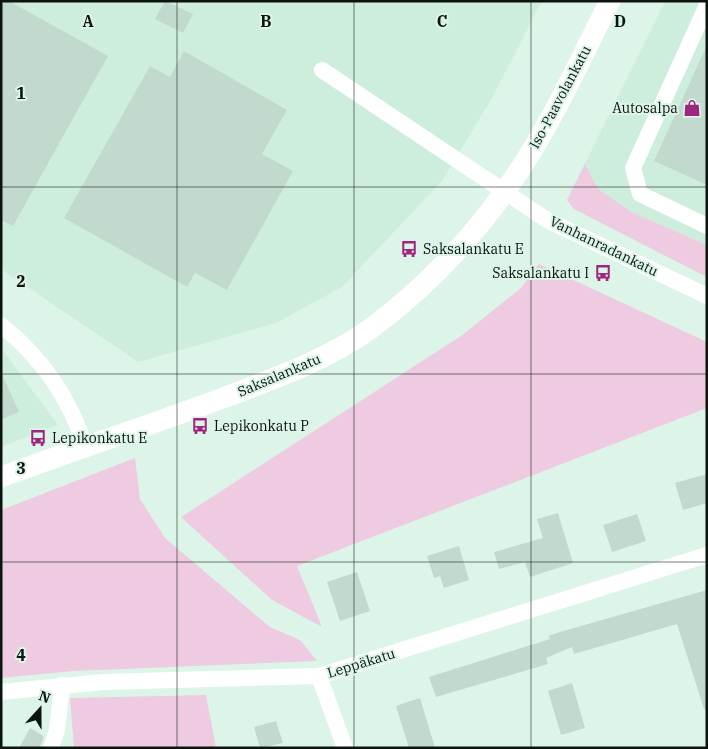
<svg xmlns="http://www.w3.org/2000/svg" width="708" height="749" font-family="'IBM Plex Serif',serif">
  <rect width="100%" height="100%" fill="#ddf5e9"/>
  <g fill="#ceeedd">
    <path d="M 1,1 L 542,1 L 492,98 L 442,181 L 342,287 L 276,323 L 138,362 L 1,269 Z"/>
    <path d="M 665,1 L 707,1 L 707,277 L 574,209 L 567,200 Z"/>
    <path d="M 1,348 L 58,425 L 1,447 Z"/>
  </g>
  <g fill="#eecbe0">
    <path d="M 585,164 L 598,189 L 633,213 L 707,245 L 707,277 L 574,209 L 567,200 Z"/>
    <path d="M 539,264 L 707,342 L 707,408 L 297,566 L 322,627 L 272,600 L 181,517 L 461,336 L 521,288 Z"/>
    <path d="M 135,458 L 140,499 L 165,538 L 270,627 L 300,640 L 317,661 L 73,671 L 1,678 L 1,510 Z"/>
    <path d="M 206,695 L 216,748 L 74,748 L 70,698 Z"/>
  </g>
  <g fill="#c2dacd">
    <path d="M 1,1 L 9,1 L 108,56 L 13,226 L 1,220 Z"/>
    <path d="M 165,1 L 193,14 L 183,33 L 155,19 Z"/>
    <path d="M 707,45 L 707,185 L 654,161 Z"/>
    <path d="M 184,51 L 287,110 L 262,154 L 293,171 L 227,290 L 195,273 L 187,287 L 64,218 L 150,66 L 170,77 Z"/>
    <path d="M 1,372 L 19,412 L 1,420 Z"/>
    <path d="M 707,474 L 707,503 L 683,510 L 675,483 Z"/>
    <path d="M 558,513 L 573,563 L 530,577 L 525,562 L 499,569 L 494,552 L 543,538 L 537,519 Z"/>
    <path d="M 637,514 L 646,541 L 612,552 L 603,525 Z"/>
    <path d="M 459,546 L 469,580 L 444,588 L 440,576 L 434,578 L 427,556 Z"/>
    <path d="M 357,572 L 370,611 L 340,621 L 327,582 Z"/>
    <path d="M 707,590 L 707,709 L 704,709 L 677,624 L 574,654 L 572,647 L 546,658 L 548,664 L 436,697 L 429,677 L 550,639 L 548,636 L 560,632 Z"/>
    <path d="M 572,683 L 585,728 L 561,735 L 548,691 Z"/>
    <path d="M 420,698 L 435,748 L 409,748 L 396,706 Z"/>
    <path d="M 276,721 L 283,743 L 260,748 L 254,727 Z"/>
    <path d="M 30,728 L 44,736 L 43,740 L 39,748 L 19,748 Z"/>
  </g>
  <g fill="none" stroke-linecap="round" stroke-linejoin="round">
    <g stroke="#fff" stroke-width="16">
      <path d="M 707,5 L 633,168 L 640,194 L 707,226"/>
      <path d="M 322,70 L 547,220 L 707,296"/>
      <path d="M 1,325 C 41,357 70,398 85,447"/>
      <path d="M 319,676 L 345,748"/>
      <path d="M 1,692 L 103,682 L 319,676 L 707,555"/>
      <path d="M 51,748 L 57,730 L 62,685"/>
    </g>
    <path stroke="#fff" stroke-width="21" d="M 1,477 C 75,450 150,425 223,398 C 273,379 327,360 370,329 C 437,280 495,214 537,142 C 564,97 586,48 610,1"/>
  </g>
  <path fill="none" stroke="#0c1410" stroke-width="1" stroke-opacity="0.55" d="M 177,1 L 177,748M 354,1 L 354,748M 531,1 L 531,748M 1,187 L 707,187M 1,374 L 707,374M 1,562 L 707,562"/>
  <defs>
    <g id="shop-bare" transform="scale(1.35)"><path d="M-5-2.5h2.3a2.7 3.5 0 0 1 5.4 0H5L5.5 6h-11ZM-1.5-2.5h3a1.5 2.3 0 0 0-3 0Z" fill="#9f267e" stroke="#ddf5e9" stroke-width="2.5" paint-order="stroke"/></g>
    <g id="bus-bare" transform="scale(1.35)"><path d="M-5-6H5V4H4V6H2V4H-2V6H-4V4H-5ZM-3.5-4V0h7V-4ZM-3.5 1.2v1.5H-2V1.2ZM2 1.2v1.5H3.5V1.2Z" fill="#9f267e" stroke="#ddf5e9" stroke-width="2.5" paint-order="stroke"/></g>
  </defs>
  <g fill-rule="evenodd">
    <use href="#shop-bare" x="692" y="108"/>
    <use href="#bus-bare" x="409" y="249"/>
    <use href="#bus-bare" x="603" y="273"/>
    <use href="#bus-bare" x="200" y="426"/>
    <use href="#bus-bare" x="38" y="438"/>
  </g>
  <g text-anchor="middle" stroke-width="4" stroke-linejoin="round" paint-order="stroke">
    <g font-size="14" fill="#0c1410" stroke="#ddf5e9">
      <text transform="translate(560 97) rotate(-62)" y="5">Iso-Paavolankatu</text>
      <text transform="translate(604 246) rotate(26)" y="5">Vanhanradankatu</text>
      <text transform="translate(279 375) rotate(-23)" y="5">Saksalankatu</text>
      <text transform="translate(361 663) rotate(-17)" y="5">Leppäkatu</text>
    </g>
    <g font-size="14" fill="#0c1410" stroke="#ddf5e9" text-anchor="start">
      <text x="678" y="113" text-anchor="end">Autosalpa</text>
      <text x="423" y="254">Saksalankatu E</text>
      <text x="589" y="278" text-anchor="end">Saksalankatu I</text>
      <text x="214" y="431">Lepikonkatu P</text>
      <text x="52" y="443">Lepikonkatu E</text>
    </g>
  </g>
  <g font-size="16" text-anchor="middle" font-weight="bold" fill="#0c1410" stroke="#ddf5e9" stroke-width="4" stroke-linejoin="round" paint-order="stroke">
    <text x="88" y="27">A</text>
    <text x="266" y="27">B</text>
    <text x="442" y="27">C</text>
    <text x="620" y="27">D</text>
    <text x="21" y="99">1</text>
    <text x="21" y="287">2</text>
    <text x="21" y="474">3</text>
    <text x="21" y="661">4</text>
  </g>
  <rect width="708" height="749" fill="none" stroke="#0c1410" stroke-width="5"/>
  <g transform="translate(40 709) rotate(21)" stroke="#ddf5e9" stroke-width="4" paint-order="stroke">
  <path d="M0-4L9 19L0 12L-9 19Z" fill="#0c1410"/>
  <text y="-8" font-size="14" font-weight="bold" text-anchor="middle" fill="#0c1410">N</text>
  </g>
</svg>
